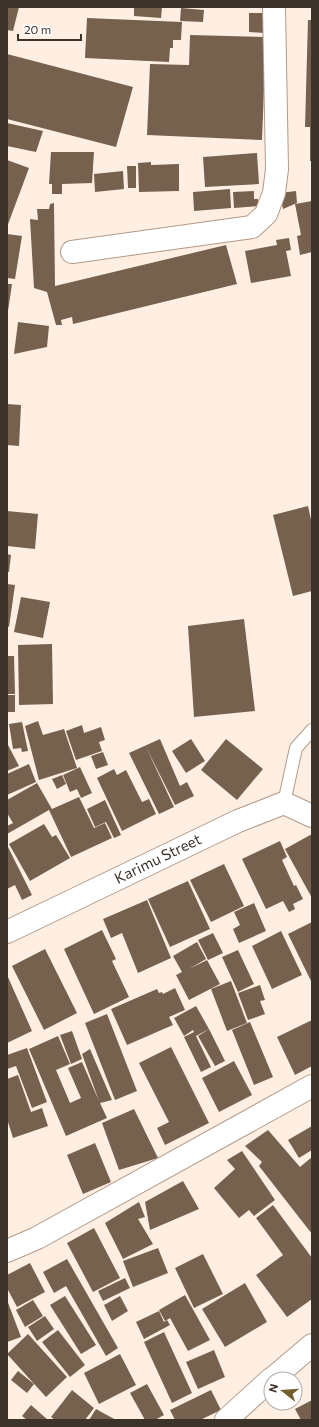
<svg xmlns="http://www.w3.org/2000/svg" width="319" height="1427" font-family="Commissioner,sans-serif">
  <rect width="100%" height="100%" fill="#ffefe3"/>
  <g fill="#76604e">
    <path d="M 7,7 L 19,7 L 13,31 L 7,30 Z"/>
    <path d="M 134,7 L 162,7 L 161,18 L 134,16 Z"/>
    <path d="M 181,8 L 204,10 L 203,22 L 180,21 Z"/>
    <path d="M 249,13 L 265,13 L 264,33 L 249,32 Z"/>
    <path d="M 87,18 L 182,22 L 181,40 L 173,40 L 173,48 L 170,48 L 169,62 L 85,58 Z"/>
    <path d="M 308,20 L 312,20 L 312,161 L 310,161 L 310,127 L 305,127 Z"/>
    <path d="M 190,35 L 266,37 L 262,140 L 147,135 L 150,64 L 189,65 Z"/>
    <path d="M 7,54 L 133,87 L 116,147 L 7,119 Z"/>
    <path d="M 7,123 L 43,131 L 36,152 L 7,146 Z"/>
    <path d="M 51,152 L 94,152 L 92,183 L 62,184 L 62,194 L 52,194 L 52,184 L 49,184 Z"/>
    <path d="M 257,153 L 259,184 L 205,187 L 203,157 Z"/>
    <path d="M 7,160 L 29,168 L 7,227 Z"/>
    <path d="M 151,162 L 151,165 L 179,164 L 179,191 L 139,192 L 138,163 Z"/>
    <path d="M 127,166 L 136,166 L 136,188 L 128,188 Z"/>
    <path d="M 123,171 L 124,189 L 95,192 L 94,174 Z"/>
    <path d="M 230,189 L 231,208 L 194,211 L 193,192 Z"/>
    <path d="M 254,191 L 254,199 L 258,199 L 259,206 L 234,208 L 233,192 Z"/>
    <path d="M 296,191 L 297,203 L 283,209 L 280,193 Z"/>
    <path d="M 312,201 L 312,252 L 300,255 L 297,236 L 301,235 L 295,204 Z"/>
    <path d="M 54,203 L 55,286 L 226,245 L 237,284 L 73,324 L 72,317 L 61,320 L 62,325 L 56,325 L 47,292 L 34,288 L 30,219 L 38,220 L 37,209 L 49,209 L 50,204 Z"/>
    <path d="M 7,234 L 22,236 L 15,279 L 7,278 Z"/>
    <path d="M 289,238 L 291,250 L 286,251 L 291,276 L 251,283 L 245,251 L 277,245 L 276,240 Z"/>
    <path d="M 7,284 L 12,284 L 8,311 L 7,310 Z"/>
    <path d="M 18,322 L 49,326 L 47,347 L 14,354 Z"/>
    <path d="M 7,404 L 21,405 L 19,446 L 7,445 Z"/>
    <path d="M 308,506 L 312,524 L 312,591 L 293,596 L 273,515 Z"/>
    <path d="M 7,511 L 38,514 L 35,549 L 7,546 Z"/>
    <path d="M 7,554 L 11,555 L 9,572 L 7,572 Z"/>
    <path d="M 7,584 L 15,585 L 9,627 L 7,626 Z"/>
    <path d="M 21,597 L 50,602 L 43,638 L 14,632 Z"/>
    <path d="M 244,619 L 255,711 L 194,717 L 188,626 Z"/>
    <path d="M 52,644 L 53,704 L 19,705 L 18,645 Z"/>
    <path d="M 7,656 L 14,656 L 15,694 L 7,694 Z"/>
    <rect x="7" y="695" width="8" height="17"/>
    <path d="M 38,721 L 43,735 L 64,729 L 77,768 L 39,780 L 25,726 Z"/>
    <path d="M 22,722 L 28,751 L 22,752 L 21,748 L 13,749 L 9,724 Z"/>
    <path d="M 82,725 L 84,733 L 101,727 L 105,740 L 99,742 L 102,751 L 76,760 L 66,731 Z"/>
    <path d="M 160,739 L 180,786 L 187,782 L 194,796 L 175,805 L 146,747 L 174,807 L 159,814 L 129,753 Z"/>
    <path d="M 191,739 L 205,761 L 186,773 L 172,751 Z"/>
    <path d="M 226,739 L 263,769 L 237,800 L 201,770 Z"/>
    <path d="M 7,743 L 19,766 L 7,771 Z"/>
    <path d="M 103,752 L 108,765 L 96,769 L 91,756 Z"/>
    <path d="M 29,764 L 36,782 L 7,795 L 7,774 Z"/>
    <path d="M 80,767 L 92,793 L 81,798 L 77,789 L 70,792 L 63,775 Z"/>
    <path d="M 114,769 L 117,775 L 126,770 L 142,802 L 149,799 L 156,814 L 122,831 L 97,778 Z"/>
    <path d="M 62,775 L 66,784 L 57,789 L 52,779 Z"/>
    <path d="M 37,783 L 52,809 L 79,797 L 94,828 L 105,823 L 112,838 L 71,857 L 49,810 L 7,834 L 7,826 L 13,823 L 7,813 L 7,800 Z"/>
    <path d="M 105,800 L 121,835 L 114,838 L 106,822 L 95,827 L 87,809 Z"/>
    <path d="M 44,824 L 52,837 L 56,835 L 70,858 L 30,881 L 9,844 Z"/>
    <path d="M 312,834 L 312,898 L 285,849 Z"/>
    <path d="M 280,841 L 287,857 L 282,860 L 294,886 L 296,885 L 303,899 L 293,904 L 295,909 L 289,912 L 283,901 L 266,909 L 242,859 Z"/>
    <path d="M 7,845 L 32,895 L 22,900 L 15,885 L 7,889 Z"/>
    <path d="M 224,864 L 244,906 L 211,922 L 190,880 Z"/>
    <path d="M 188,881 L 210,929 L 170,947 L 148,899 Z"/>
    <path d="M 147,900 L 171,958 L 138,973 L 122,933 L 111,938 L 103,919 Z"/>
    <path d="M 254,903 L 266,931 L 239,943 L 233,929 L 240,925 L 234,912 Z"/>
    <path d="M 312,922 L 312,983 L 288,934 Z"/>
    <path d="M 102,930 L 116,959 L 112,961 L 129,997 L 94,1014 L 64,949 Z"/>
    <path d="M 281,931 L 302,975 L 272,989 L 252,946 Z"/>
    <path d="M 213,933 L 223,953 L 208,960 L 198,940 Z"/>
    <path d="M 197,942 L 206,959 L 189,969 L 207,960 L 220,984 L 189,1000 L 176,975 L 182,972 L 173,956 Z"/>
    <path d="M 45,949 L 77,1013 L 44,1030 L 12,966 Z"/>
    <path d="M 238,950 L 254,984 L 238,992 L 222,957 Z"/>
    <path d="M 7,975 L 32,1031 L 7,1043 Z"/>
    <path d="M 231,981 L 247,1023 L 227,1031 L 211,989 Z"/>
    <path d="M 260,985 L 265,1000 L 260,1001 L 265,1014 L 248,1020 L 238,993 Z"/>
    <path d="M 175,988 L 185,1010 L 169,1017 L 173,1025 L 127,1045 L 111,1009 L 157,989 L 159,993 L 162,992 L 163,994 Z"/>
    <path d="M 196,1006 L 209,1029 L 196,1036 L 211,1067 L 201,1072 L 184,1037 L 194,1032 L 193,1030 L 184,1036 L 174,1018 Z"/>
    <path d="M 107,1014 L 137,1091 L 115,1100 L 85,1023 Z"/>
    <path d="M 312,1020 L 312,1066 L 295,1075 L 277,1037 Z"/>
    <path d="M 250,1022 L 273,1077 L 254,1085 L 232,1030 Z"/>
    <path d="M 209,1029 L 225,1061 L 215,1066 L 198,1036 Z"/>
    <path d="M 72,1031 L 82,1059 L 71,1064 L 60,1035 Z"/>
    <path d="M 58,1036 L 70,1064 L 56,1070 L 70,1103 L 81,1098 L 68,1068 L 82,1062 L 99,1101 L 82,1054 L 90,1049 L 112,1100 L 100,1103 L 107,1118 L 66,1136 L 29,1049 Z"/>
    <path d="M 171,1047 L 209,1123 L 165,1145 L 157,1128 L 169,1122 L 139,1063 Z"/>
    <path d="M 27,1048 L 47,1102 L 32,1108 L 16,1066 L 7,1069 L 7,1055 Z"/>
    <path d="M 234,1061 L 252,1095 L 219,1112 L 202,1078 Z"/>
    <path d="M 18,1075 L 31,1112 L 42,1108 L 48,1126 L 13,1138 L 7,1119 L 7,1079 Z"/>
    <path d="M 134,1109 L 158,1158 L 119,1170 L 102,1123 Z"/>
    <path d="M 312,1126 L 312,1150 L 299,1158 L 288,1140 Z"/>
    <path d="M 268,1130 L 300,1167 L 312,1157 L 312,1234 L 259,1166 L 262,1162 L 245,1146 Z"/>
    <path d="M 95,1143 L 111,1182 L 83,1194 L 67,1155 Z"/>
    <path d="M 242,1151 L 275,1200 L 254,1216 L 249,1210 L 239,1218 L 214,1188 L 235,1169 L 227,1160 Z"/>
    <path d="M 183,1181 L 199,1209 L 150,1230 L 145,1202 Z"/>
    <path d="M 139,1202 L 145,1217 L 138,1219 L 153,1244 L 123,1259 L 105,1223 Z"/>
    <path d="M 273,1205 L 312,1258 L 312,1299 L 287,1317 L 256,1275 L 283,1255 L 256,1218 Z"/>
    <path d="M 94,1228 L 120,1278 L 93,1292 L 67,1243 Z"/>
    <path d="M 158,1248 L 168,1273 L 133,1287 L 123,1261 Z"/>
    <path d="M 203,1254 L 223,1294 L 194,1308 L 175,1268 Z"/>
    <path d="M 67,1259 L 118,1348 L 106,1356 L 66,1286 L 54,1293 L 43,1272 Z"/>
    <path d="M 30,1263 L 45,1292 L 17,1307 L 7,1288 L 7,1275 Z"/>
    <path d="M 125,1278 L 130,1288 L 103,1301 L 98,1291 Z"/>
    <path d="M 245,1283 L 267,1322 L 225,1347 L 202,1309 Z"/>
    <path d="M 185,1295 L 210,1340 L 188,1351 L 170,1318 L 165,1321 L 159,1310 Z"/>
    <path d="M 65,1296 L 96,1345 L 81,1354 L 50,1305 Z"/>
    <path d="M 120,1296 L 128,1311 L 112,1321 L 104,1305 Z"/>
    <path d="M 7,1300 L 21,1337 L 7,1342 Z"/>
    <path d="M 33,1300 L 43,1316 L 25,1327 L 16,1310 Z"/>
    <path d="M 159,1311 L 164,1322 L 167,1320 L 170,1325 L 144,1339 L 136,1322 Z"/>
    <path d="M 45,1316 L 54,1329 L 37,1341 L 28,1327 Z"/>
    <path d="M 58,1330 L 85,1365 L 70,1377 L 42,1342 Z"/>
    <path d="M 164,1332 L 192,1393 L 172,1403 L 144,1342 Z"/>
    <path d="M 28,1334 L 67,1377 L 46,1397 L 7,1354 Z"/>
    <path d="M 214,1350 L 225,1377 L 198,1389 L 186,1362 Z"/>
    <path d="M 120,1354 L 136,1385 L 99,1404 L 84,1373 Z"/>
    <path d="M 18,1371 L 34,1384 L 27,1393 L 11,1380 Z"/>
    <path d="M 147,1384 L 164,1415 L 155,1420 L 145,1420 L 130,1393 Z"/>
    <path d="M 72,1390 L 94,1408 L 85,1420 L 55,1420 L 51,1417 Z"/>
    <path d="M 211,1390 L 221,1410 L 200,1420 L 175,1420 L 170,1410 Z"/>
    <path d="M 312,1400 L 312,1420 L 301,1420 L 295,1409 Z"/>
    <path d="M 31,1405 L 48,1420 L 27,1420 L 22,1416 Z"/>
    <path d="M 96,1409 L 116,1420 L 89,1420 Z"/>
  </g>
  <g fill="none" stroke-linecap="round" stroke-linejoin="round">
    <g stroke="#b29a88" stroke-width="14">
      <path id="service" d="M 284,803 L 296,748 L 312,730"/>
    </g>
    <g stroke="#b29a88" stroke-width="24">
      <g id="minor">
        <path d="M 72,252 L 252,227 L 266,214 L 274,193 L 277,169 L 274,7"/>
        <path d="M 7,932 L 238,821 L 284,803 L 312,816"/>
        <path d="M 7,1251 L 37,1238 L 312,1086"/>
        <path d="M 272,1379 L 312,1345"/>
        <path d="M 226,1420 L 271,1379"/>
      </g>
    </g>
    <use href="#service" stroke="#fff" stroke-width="12"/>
    <use href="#minor" stroke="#fff" stroke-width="22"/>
  </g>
  <g text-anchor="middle" stroke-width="4" stroke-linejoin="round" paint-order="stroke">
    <g font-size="15" fill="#3c332b" stroke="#fff">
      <text transform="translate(158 859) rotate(-26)" y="5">Karimu Street</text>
    </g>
  </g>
  <rect width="319" height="1427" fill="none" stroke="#3c332b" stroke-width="16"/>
  <g transform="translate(283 1391) rotate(287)"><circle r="19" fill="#ffffff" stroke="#b1adaa"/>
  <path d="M0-3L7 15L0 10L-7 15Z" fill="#735e2d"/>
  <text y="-6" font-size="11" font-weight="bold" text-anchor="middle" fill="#3c332b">N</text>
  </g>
  <path d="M18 34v6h63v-6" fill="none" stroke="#3c332b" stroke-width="2"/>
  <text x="24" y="34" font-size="12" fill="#3c332b" stroke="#ffffff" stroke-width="3" paint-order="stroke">20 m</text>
</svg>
